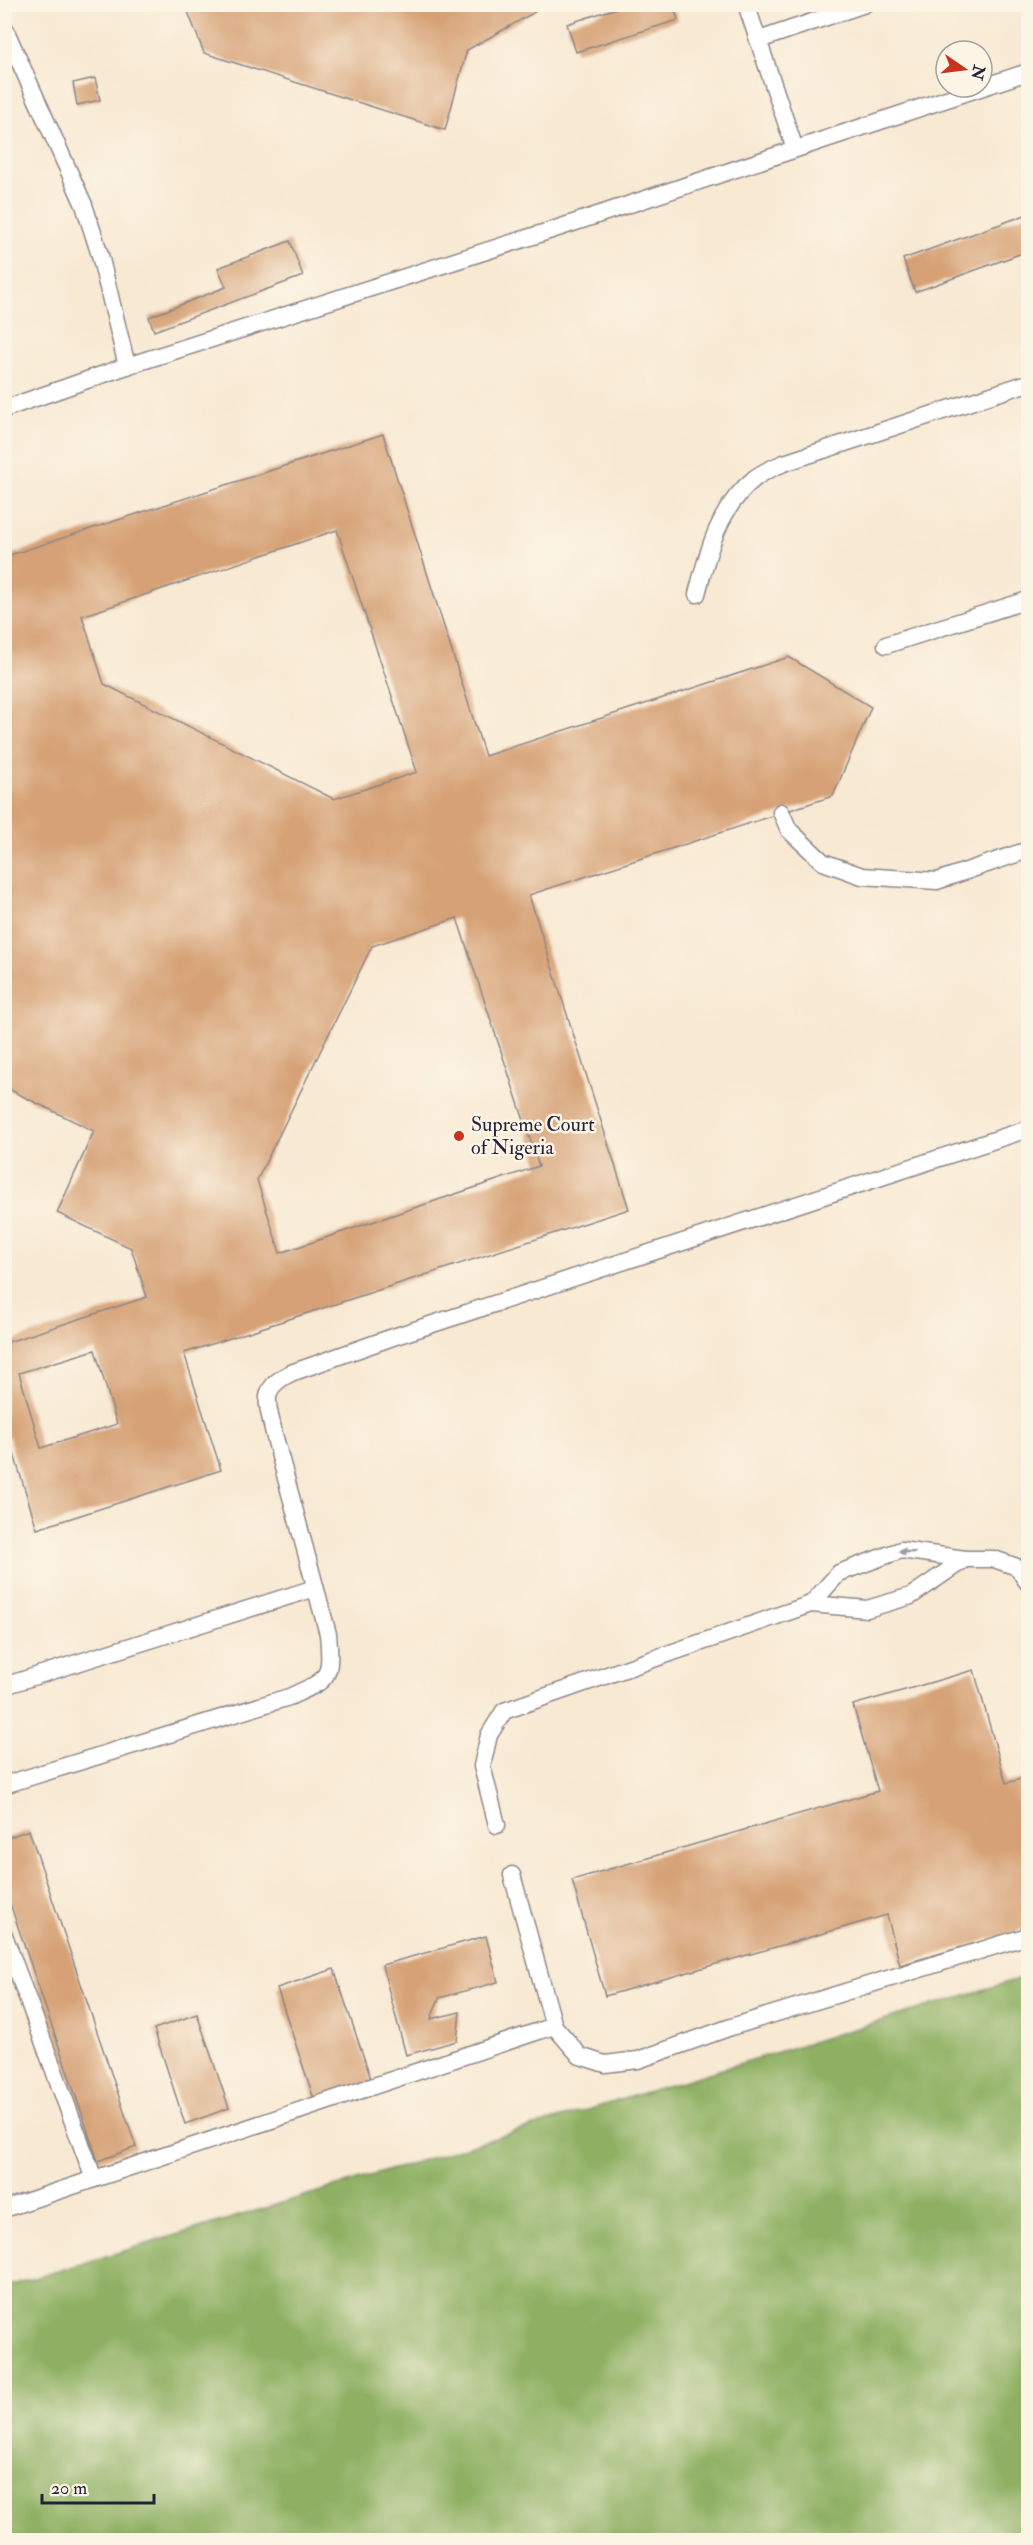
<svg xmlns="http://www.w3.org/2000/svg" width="1033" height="2545" font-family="'IM FELL Double Pica',serif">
  <rect width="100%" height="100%" fill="#fcf5e5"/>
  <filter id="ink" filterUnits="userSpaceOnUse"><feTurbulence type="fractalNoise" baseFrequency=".0167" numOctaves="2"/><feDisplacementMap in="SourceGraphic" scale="12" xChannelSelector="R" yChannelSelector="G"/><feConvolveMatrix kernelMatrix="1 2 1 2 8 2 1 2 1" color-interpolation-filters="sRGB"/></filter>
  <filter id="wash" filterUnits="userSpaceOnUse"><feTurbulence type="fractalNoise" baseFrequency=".008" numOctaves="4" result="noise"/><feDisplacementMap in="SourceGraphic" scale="24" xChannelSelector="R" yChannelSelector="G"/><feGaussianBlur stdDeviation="1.35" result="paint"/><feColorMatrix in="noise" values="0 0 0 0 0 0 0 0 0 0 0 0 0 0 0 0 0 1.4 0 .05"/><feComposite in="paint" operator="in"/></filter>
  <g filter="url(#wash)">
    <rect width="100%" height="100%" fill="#f8e9d3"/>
    <path fill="#8fb063" stroke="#58694f" stroke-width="1.5" d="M 1028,1976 L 1028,2540 L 5,2540 L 5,2287 Z"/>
    <g id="blocks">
      <g fill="#d6a176" fill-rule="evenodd">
        <path d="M 185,4 L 532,4 L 535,12 L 467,50 L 445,130 L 204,53 Z"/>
        <path d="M 629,4 L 673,4 L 678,20 L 576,52 L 567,24 Z"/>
        <path d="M 95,78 L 100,100 L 77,105 L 73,83 Z"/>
        <path d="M 1028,214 L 1028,251 L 915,292 L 903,259 Z"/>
        <path d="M 290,241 L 303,276 L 154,331 L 149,317 L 226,287 L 218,268 Z"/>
        <path d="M 383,434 L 485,756 L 789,657 L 871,707 L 833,796 L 529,895 L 629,1209 L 184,1353 L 221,1470 L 37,1529 L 5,1425 L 5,1343 L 147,1297 L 131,1248 L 57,1213 L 94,1131 L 4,1087 L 4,557 ZM 337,530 L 417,772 L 334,799 L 104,684 L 82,616 ZM 457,918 L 539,1166 L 280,1253 L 257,1180 L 372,946 ZM 95,1350 L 117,1424 L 41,1448 L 19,1373 Z"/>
        <path d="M 974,1670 L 1006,1783 L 1028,1777 L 1028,1928 L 900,1965 L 887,1915 L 605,1996 L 572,1880 L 878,1791 L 853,1705 Z"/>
        <path d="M 29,1830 L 136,2147 L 98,2161 L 4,1886 L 4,1839 Z"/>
        <path d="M 486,1936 L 498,1982 L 439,1998 L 431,2019 L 460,2012 L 457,2041 L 406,2055 L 382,1965 Z"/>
        <path d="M 334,1969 L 373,2085 L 316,2105 L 277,1988 Z"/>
        <path d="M 197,2014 L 229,2108 L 185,2124 L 154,2029 Z"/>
      </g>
    </g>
  </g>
  <g filter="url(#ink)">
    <use href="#blocks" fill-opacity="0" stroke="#8d8687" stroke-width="1.5"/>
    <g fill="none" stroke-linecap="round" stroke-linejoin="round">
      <g stroke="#8d8687" stroke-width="19">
        <g id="service">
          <path d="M 746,4 L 795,149"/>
          <path d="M 4,27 L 84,205 L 100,255 L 127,366"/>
          <path d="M 759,40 L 865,4"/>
          <path d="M 4,409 L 127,366 L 552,230 L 1028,72"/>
          <path d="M 697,594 C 708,551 719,507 755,478 C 763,472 774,467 784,463 L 1028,383"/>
          <path d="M 886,645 L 1028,600"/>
          <path d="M 781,812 L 789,830 L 823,862 L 862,876 L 937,881 L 1028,850"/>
          <path d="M 811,1604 L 839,1573 L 901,1550 L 965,1559 L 994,1559 L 1017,1567 L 1028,1583"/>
          <path d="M 4,1686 L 315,1588"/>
          <path d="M 4,1785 L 289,1697 C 329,1679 332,1680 328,1634 L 274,1434 C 268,1403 258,1389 291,1373 L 393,1337 L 1028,1129"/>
          <path d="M 497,1825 L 482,1766 L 489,1735 L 504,1711 L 811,1604 L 867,1609 L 911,1596 L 965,1559"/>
          <path d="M 512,1875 L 554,2026 L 580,2056 L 605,2064 L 638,2060 L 731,2027 L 1028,1936"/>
          <path d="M 4,1935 L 94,2179"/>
          <path d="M 4,2209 L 554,2026"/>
        </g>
      </g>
      <use href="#service" stroke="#fff" stroke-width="16"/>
    </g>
    <defs><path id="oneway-solid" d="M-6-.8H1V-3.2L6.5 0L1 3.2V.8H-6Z" transform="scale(1.5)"/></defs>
    <use fill="#9c9ca7" href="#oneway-solid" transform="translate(907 1552) rotate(-178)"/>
  </g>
  <circle fill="#c8321e" stroke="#fcf5e5" stroke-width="2" cx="459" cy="1136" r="6"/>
  <g text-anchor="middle" stroke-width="5" stroke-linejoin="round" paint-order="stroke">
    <g font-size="20" fill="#22223b" stroke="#fcf5e5" text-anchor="start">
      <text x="471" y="1131">Supreme Court<tspan x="471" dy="23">of Nigeria</tspan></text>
    </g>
  </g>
  <rect width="1033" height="2545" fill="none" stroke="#fcf5e5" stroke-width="24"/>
  <g transform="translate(964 69) rotate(104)"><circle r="28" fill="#fcf5e5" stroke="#a5a1a1" stroke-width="1.5"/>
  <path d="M0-4.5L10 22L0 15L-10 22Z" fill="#c8321e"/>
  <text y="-9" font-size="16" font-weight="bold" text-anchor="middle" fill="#22223b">N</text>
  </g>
  <path d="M42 2494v9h112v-9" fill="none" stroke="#22223b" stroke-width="3"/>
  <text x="51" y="2494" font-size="18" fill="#22223b" stroke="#fcf5e5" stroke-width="4.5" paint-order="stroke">20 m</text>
</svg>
